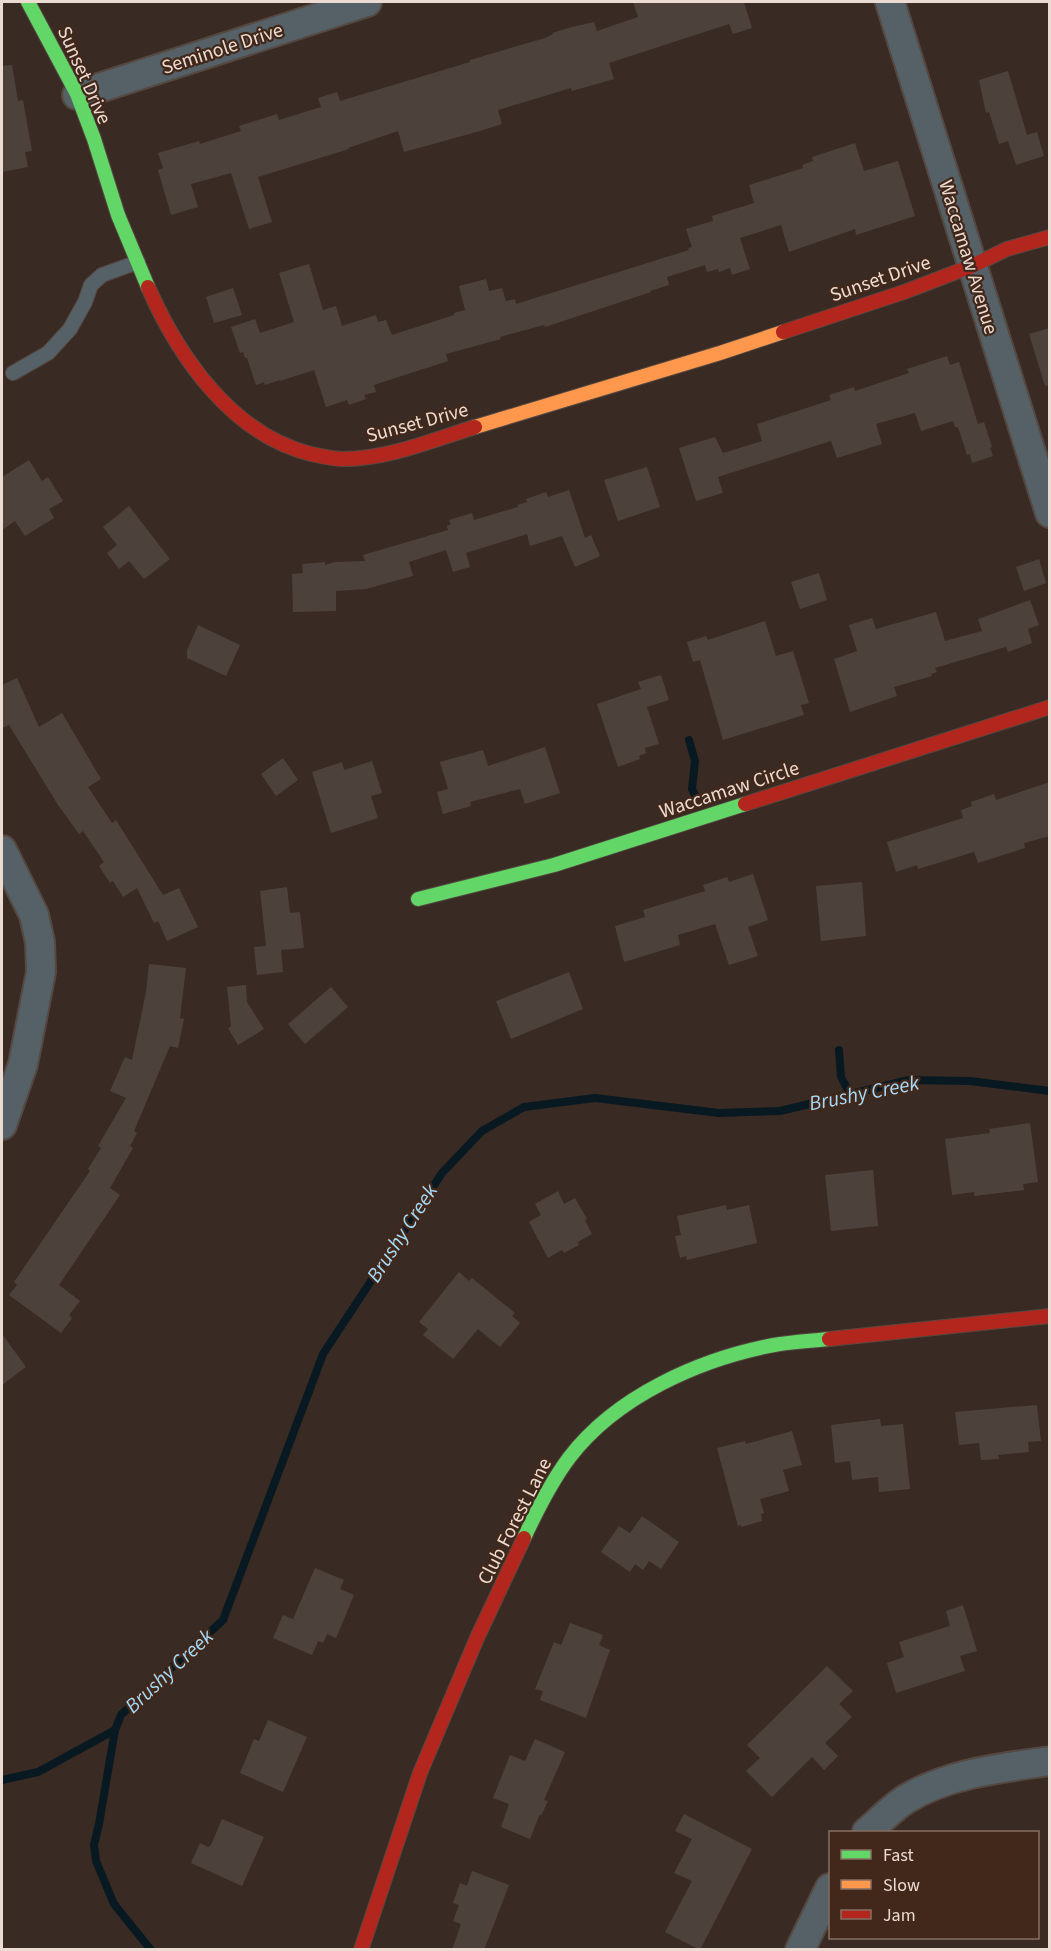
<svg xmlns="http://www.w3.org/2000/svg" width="1051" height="1951" font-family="'Source Sans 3',sans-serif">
  <rect width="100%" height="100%" fill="#392b23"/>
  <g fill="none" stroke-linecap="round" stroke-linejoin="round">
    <g stroke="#081922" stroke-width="8">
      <path d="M 689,740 L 695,761 L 692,789 L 695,795"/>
      <path d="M 839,1050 L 841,1077 L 850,1094"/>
      <path d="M 115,1730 L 99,1824 L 94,1845 L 96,1861 L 114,1904 L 151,1950"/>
      <path d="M 2,1780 L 38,1772 L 115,1730 L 121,1715 L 223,1620 L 323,1354 L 442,1173 L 482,1131 L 524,1107 L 595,1098 L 719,1113 L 780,1111 L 909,1080 L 970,1081 L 1050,1091"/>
    </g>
  </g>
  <g fill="#4d423b">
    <path d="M 633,2 L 744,2 L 752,28 L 733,34 L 729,24 L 609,63 L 614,79 L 572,91 L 571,88 L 498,110 L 502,124 L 480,131 L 404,152 L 398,131 L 348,148 L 349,149 L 258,177 L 272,222 L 249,229 L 231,173 L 191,184 L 198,207 L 171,215 L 158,170 L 163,168 L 158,153 L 199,141 L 200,144 L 241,131 L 239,126 L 277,114 L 279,120 L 321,107 L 318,98 L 337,92 L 340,101 L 470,62 L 470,60 L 545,38 L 553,34 L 552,33 L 572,27 L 594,22 L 597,31 L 638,17 Z"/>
    <path d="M 12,65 L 18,101 L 23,100 L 32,151 L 25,152 L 28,167 L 2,172 L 2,66 Z"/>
    <path d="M 1008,71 L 1027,135 L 1037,132 L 1044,156 L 1016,165 L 1008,141 L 999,144 L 989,112 L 986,113 L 979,80 Z"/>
    <path d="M 855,143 L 864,171 L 898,161 L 915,216 L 856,235 L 855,229 L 789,252 L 781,225 L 740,238 L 750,269 L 732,275 L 730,268 L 719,272 L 718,269 L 707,272 L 705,265 L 667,277 L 669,285 L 650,291 L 651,292 L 545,327 L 544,325 L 500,337 L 501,339 L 446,354 L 448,361 L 374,385 L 376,392 L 364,395 L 366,399 L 349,405 L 347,400 L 326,407 L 314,370 L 280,381 L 280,380 L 265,385 L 264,382 L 256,385 L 247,358 L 245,358 L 243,352 L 240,353 L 231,327 L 255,319 L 260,333 L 294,322 L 279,273 L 309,264 L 323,310 L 336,306 L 342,326 L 376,315 L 378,322 L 386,320 L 392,335 L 454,315 L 454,313 L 465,310 L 459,286 L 486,279 L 489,291 L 502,288 L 506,301 L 515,299 L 516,304 L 689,250 L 688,248 L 692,247 L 686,229 L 713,221 L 712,216 L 754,203 L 749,185 L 803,168 L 802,165 L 813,161 L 812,157 Z"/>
    <path d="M 233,288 L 242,315 L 214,323 L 206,297 Z"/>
    <path d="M 1050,328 L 1050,385 L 1045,386 L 1029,334 Z"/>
    <path d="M 947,356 L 950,365 L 959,362 L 978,424 L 984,422 L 992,447 L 990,448 L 993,456 L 972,463 L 970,454 L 967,455 L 958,427 L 955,427 L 953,421 L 921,431 L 915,413 L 876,424 L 882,444 L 837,458 L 831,441 L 718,477 L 723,493 L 696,501 L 679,448 L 715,437 L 723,453 L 762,441 L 757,424 L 831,400 L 829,395 L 854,387 L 855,391 L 909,373 L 907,369 Z"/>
    <path d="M 29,460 L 42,481 L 48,477 L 63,501 L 49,509 L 54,518 L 25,536 L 15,521 L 2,530 L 2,477 Z"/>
    <path d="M 647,467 L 660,507 L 618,521 L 604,480 Z"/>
    <path d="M 569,490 L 585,538 L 591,535 L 600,556 L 575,567 L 562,536 L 530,546 L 527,534 L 466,553 L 470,567 L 453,572 L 446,550 L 409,562 L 413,576 L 366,589 L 336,591 L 336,611 L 293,612 L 292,574 L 303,573 L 302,564 L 325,562 L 325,565 L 335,562 L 365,561 L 363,555 L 448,530 L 447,526 L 451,524 L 449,520 L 472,513 L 474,520 L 518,507 L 517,505 L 527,502 L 526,499 L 546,492 L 548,497 Z"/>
    <path d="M 129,506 L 170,559 L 144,579 L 129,561 L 119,569 L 107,553 L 117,545 L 103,527 Z"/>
    <path d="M 1039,559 L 1046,583 L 1024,591 L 1016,567 Z"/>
    <path d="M 819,573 L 827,600 L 800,609 L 791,582 Z"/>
    <path d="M 1030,600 L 1039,625 L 1028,629 L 1032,643 L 1008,652 L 1006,647 L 935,668 L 937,672 L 931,674 L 932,676 L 894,687 L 897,696 L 850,712 L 834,659 L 857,651 L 849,625 L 872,618 L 876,629 L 936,612 L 945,641 L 982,631 L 978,619 Z"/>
    <path d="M 765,621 L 776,656 L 793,651 L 809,703 L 801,705 L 804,715 L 723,740 L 700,660 L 693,662 L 687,642 L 706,636 L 708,640 Z"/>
    <path d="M 198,625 L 240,645 L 226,676 L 187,658 L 187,650 Z"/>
    <path d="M 661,675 L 669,700 L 647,707 L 659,744 L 645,748 L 646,753 L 639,756 L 640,759 L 618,767 L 597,704 L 641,689 L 638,682 Z"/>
    <path d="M 17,678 L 39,727 L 62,713 L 101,779 L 88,787 L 112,823 L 116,820 L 163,895 L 179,888 L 198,927 L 167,941 L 158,921 L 154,923 L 137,888 L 123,897 L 113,881 L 110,883 L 99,866 L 104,862 L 83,831 L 79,834 L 58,805 L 9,725 L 2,728 L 2,685 Z"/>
    <path d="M 545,747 L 560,793 L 525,804 L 520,789 L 470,802 L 471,806 L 443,814 L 437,792 L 448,789 L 440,762 L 483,750 L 488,766 Z"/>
    <path d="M 283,758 L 298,780 L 276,796 L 261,774 Z"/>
    <path d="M 372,761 L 382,793 L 371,796 L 378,818 L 331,833 L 312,772 L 342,762 L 344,770 Z"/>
    <path d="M 1050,782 L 1050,836 L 1024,843 L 1025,848 L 978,863 L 974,852 L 918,869 L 917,865 L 896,872 L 887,842 L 963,818 L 961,810 L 972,806 L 971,802 L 994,794 L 996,800 Z"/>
    <path d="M 753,874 L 768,920 L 748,927 L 758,956 L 729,965 L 715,924 L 678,935 L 680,945 L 624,962 L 615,926 L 645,917 L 643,910 L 705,891 L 703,885 L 727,877 L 729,882 Z"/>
    <path d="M 862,882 L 866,936 L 821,941 L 816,886 Z"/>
    <path d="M 287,887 L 290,913 L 300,912 L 304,948 L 281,950 L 283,972 L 257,975 L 254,947 L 266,946 L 260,891 Z"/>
    <path d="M 149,964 L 186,968 L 180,1018 L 184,1019 L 178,1048 L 170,1046 L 134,1131 L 137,1133 L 130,1146 L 133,1148 L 110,1188 L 120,1195 L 59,1285 L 80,1301 L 69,1315 L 72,1318 L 61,1333 L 9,1295 L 17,1285 L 14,1282 L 90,1171 L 88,1169 L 101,1148 L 98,1146 L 126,1098 L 110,1091 L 125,1057 L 132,1060 L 146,992 Z"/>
    <path d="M 569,972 L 583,1009 L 511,1039 L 496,1001 Z"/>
    <path d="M 246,985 L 247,1002 L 264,1029 L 238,1045 L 228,1028 L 231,1026 L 227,987 Z"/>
    <path d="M 331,987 L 348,1007 L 305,1044 L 288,1024 Z"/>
    <path d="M 1030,1123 L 1038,1182 L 1023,1184 L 1024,1190 L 974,1196 L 974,1192 L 952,1195 L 945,1139 L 990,1133 L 989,1129 Z"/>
    <path d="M 873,1170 L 878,1226 L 831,1231 L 825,1175 Z"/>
    <path d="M 558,1191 L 564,1204 L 575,1198 L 587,1219 L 585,1220 L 592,1234 L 578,1242 L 579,1245 L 564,1253 L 562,1250 L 548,1258 L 529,1222 L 541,1215 L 535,1204 Z"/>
    <path d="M 726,1205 L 727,1210 L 749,1205 L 757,1243 L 687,1260 L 686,1256 L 680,1258 L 675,1236 L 681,1235 L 677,1216 Z"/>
    <path d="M 459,1272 L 469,1281 L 472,1278 L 515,1313 L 512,1316 L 520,1323 L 500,1347 L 478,1329 L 453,1359 L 423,1335 L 428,1329 L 419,1322 Z"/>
    <path d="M 2,1334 L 26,1367 L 2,1385 Z"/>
    <path d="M 1037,1405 L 1041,1441 L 1028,1442 L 1029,1452 L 998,1455 L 999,1459 L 981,1460 L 979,1443 L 959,1445 L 955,1412 Z"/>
    <path d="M 880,1419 L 881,1426 L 903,1424 L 910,1489 L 879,1492 L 878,1477 L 852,1480 L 850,1461 L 835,1463 L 831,1425 Z"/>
    <path d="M 792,1431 L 802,1465 L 783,1470 L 789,1491 L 760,1499 L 764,1513 L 761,1514 L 762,1521 L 741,1527 L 741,1525 L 738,1526 L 717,1448 L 745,1441 L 746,1444 Z"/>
    <path d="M 642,1516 L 679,1542 L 661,1569 L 649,1561 L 643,1570 L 635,1564 L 630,1572 L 601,1552 L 619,1526 L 630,1533 Z"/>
    <path d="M 315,1568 L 344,1580 L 340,1589 L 354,1595 L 336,1638 L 327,1634 L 323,1643 L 318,1641 L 312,1655 L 273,1638 L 283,1615 L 293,1619 Z"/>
    <path d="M 963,1605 L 977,1651 L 960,1656 L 965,1671 L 896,1693 L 887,1663 L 904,1657 L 899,1642 L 950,1626 L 946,1611 Z"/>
    <path d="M 570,1623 L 603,1635 L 599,1645 L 610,1650 L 586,1718 L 540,1700 L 543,1691 L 535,1689 L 554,1642 L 561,1645 Z"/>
    <path d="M 827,1666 L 853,1691 L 839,1704 L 852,1717 L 825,1743 L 838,1756 L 824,1770 L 812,1757 L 772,1797 L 746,1771 L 760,1758 L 747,1745 Z"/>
    <path d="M 268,1720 L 307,1737 L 283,1792 L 240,1773 L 254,1739 L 259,1741 Z"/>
    <path d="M 535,1739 L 565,1752 L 544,1800 L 548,1801 L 542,1814 L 539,1816 L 530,1839 L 501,1827 L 509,1804 L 493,1798 L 510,1755 L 525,1761 Z"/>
    <path d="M 684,1814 L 752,1849 L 700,1950 L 665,1932 L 692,1881 L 674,1873 L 692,1839 L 675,1831 Z"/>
    <path d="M 222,1819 L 264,1837 L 242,1886 L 191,1863 L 200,1843 L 208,1847 L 211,1845 Z"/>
    <path d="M 472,1871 L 509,1885 L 484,1950 L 452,1950 L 461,1924 L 453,1921 L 459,1905 L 453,1903 L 460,1883 L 467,1886 Z"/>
  </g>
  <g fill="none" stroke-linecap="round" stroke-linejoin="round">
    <g stroke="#544841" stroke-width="16">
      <path id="lane" d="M 13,373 L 48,353 L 70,329 L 85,302 L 91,285 L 102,275 L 138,262"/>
    </g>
    <g stroke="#544841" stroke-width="32">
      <g id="street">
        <path d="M 890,2 L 1050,513"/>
        <path d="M 77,95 L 367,2"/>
        <path d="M 2,850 L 34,915 L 40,942 L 41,972 L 23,1064 L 2,1125"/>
        <path d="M 867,1832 C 880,1821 892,1808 906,1799 C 949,1773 1001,1768 1050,1761"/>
        <path d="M 800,1950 L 830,1888"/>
      </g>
    </g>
    <g stroke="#544841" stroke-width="16">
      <g id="fast">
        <path d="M 28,2 L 77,94 L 94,139 L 118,215 L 148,287"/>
        <path d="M 418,899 L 554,865 L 745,804"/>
        <path d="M 524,1538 C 537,1510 551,1482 569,1458 C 616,1396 700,1359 774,1345 C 792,1342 811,1341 829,1339"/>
      </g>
    </g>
    <g stroke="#544841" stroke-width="16">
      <path id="slow" d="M 475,427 L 720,353 L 783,332"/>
    </g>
    <g stroke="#544841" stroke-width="16">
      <g id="jam">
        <path d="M 148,287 C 179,358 233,435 311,454 C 322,456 332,459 343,459 C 388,459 433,440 475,427"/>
        <path d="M 783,332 L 904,292 L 972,266 L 1007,249 L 1050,237"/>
        <path d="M 745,804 L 1050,707"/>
        <path d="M 829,1339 L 1050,1316"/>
        <path d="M 361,1950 L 420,1773 L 477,1638 L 524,1538"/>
      </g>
    </g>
    <use href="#lane" stroke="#556167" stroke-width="14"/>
    <use href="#street" stroke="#556167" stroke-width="28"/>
    <use href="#fast" stroke="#63d668" stroke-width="14"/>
    <use href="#slow" stroke="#ff974d" stroke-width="14"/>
    <use href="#jam" stroke="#b3261e" stroke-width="14"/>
  </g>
  <g text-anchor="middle" stroke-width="4.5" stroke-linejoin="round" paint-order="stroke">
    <g font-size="20" fill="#ecdbd2" stroke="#42281a">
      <text transform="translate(222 48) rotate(-18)" y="7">Seminole Drive</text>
      <text transform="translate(85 75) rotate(66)" y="7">Sunset Drive</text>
      <text transform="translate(969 257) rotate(73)" y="7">Waccamaw Avenue</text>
      <text transform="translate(880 278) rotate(-19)" y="7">Sunset Drive</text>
      <text transform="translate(417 422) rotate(-15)" y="7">Sunset Drive</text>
      <text transform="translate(729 789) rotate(-18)" y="7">Waccamaw Circle</text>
      <text transform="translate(514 1521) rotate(-63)" y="7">Club Forest Lane</text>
    </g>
    <g font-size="21" font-style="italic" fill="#a4dafa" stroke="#42281a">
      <text transform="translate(864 1093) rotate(-11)" y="7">Brushy Creek</text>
      <text transform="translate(402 1233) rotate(-57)" y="7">Brushy Creek</text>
      <text transform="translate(169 1671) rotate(-43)" y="7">Brushy Creek</text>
    </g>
  </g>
  <rect width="1051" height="1951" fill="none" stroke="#ecdbd2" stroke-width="6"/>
  <rect x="829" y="1831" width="210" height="108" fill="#42281a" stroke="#867064" stroke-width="1.5"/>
  <rect x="841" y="1850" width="30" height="9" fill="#63d668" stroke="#867064" stroke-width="1.5"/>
  <text x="883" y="1861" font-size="18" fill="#ecdbd2">Fast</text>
  <rect x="841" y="1880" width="30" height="9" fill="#ff974d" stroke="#867064" stroke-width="1.5"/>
  <text x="883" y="1891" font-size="18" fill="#ecdbd2">Slow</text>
  <rect x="841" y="1910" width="30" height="9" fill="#b3261e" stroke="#867064" stroke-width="1.5"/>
  <text x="883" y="1921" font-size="18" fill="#ecdbd2">Jam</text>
</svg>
